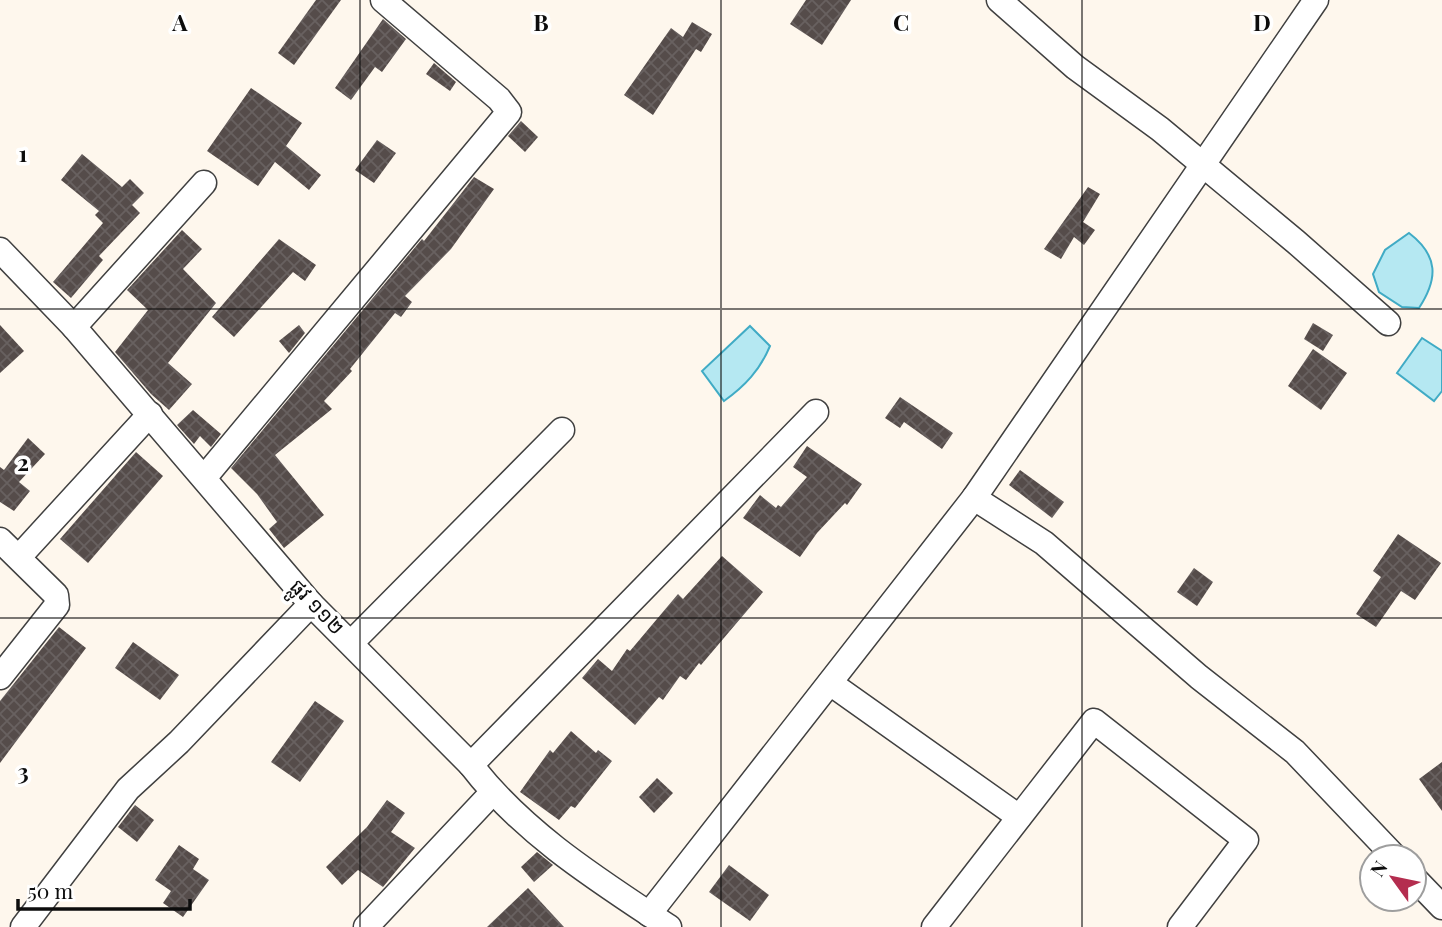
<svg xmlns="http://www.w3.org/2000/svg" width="1442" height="927" font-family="'Playfair Display','Noto Sans Khmer',serif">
  <defs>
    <pattern id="building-cross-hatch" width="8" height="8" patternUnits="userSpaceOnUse" patternTransform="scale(1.75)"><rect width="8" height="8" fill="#554c4a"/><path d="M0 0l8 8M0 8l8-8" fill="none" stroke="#686160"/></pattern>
  </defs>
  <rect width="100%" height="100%" fill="#fef7ed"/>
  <g fill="#b5e8f2" stroke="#40abc5" stroke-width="2">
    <path d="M 1409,233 C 1439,256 1438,279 1419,308 L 1402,307 L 1379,292 L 1373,274 L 1385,250 Z"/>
    <path d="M 750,326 L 770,346 C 760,370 745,386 724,401 L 702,371 Z"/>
    <path d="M 1422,338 L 1442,351 L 1442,391 L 1434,401 L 1397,373 Z"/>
  </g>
  <g fill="url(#building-cross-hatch)">
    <path d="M 316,0 L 341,0 L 294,65 L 278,53 Z"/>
    <path d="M 806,0 L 851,0 L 822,45 L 790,24 Z"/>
    <path d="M 383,19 L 406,39 L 382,72 L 375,67 L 351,100 L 335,88 Z"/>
    <path d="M 692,22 L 712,34 L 701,52 L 696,49 L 653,115 L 624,95 L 671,28 L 683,37 Z"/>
    <path d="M 434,63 L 456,82 L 450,91 L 426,74 Z"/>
    <path d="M 251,88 L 302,123 L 286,146 L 321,175 L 309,190 L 275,162 L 258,186 L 207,151 Z"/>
    <path d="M 521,121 L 538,137 L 525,152 L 508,136 Z"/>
    <path d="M 377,140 L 396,153 L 374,183 L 355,170 Z"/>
    <path d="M 82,154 L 122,187 L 130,179 L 144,193 L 132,205 L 140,213 L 99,256 L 103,260 L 71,298 L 53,282 L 103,223 L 95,215 L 99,211 L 61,180 Z"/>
    <path d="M 474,177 L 494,189 L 451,249 L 405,296 L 412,302 L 401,317 L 395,313 L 350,369 L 352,371 L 324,401 L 332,409 L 275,455 L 324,515 L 284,548 L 269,529 L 277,522 L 257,494 L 231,468 L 422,239 L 424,241 Z"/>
    <path d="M 1088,187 L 1100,194 L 1083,222 L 1095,230 L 1084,245 L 1074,237 L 1061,259 L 1044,249 Z"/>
    <path d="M 182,230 L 202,249 L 183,269 L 216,303 L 168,363 L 192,384 L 169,410 L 151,394 L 115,352 L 148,310 L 127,290 Z"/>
    <path d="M 279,239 L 316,265 L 305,281 L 293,272 L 234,337 L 212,317 Z"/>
    <path d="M 1313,323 L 1333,335 L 1323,351 L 1304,339 Z"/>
    <path d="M 0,325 L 24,351 L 0,373 Z"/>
    <path d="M 299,325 L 305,333 L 289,353 L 279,341 Z"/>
    <path d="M 1313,349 L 1347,373 L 1321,410 L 1288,386 Z"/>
    <path d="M 900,397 L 953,433 L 942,449 L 904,422 L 900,428 L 885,418 Z"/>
    <path d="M 193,410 L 221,434 L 211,447 L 200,436 L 194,444 L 177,425 Z"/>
    <path d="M 28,438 L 45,454 L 19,482 L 30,491 L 14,511 L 0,502 L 0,467 L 4,470 Z"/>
    <path d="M 807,446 L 862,484 L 847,505 L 845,503 L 817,533 L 800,557 L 743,518 L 760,495 L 776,508 L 778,505 L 781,507 L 807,477 L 793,467 Z"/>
    <path d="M 136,452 L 163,476 L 88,563 L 60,539 Z"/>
    <path d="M 1020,470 L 1064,502 L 1052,518 L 1009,485 Z"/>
    <path d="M 1398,534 L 1441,563 L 1415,600 L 1401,591 L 1376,627 L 1356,614 L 1381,577 L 1373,571 Z"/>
    <path d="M 722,556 L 763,592 L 701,665 L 699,663 L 686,680 L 680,676 L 663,700 L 659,697 L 635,725 L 582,678 L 598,659 L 612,671 L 627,649 L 630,651 L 678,594 L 683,599 Z"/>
    <path d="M 1194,568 L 1213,582 L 1197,606 L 1177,592 Z"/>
    <path d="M 59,627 L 86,648 L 0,763 L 0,701 Z"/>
    <path d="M 133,642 L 179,675 L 160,700 L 115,668 Z"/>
    <path d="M 315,701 L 344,721 L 300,782 L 271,762 Z"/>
    <path d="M 571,731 L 596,753 L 598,750 L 612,761 L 575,808 L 571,806 L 559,820 L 520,792 L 550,750 L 553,753 Z"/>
    <path d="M 1442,762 L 1442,811 L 1419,779 Z"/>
    <path d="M 657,778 L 673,793 L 654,813 L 639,797 Z"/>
    <path d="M 387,800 L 405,813 L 391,832 L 415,848 L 383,887 L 358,870 L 342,885 L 326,867 L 367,827 Z"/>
    <path d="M 135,805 L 154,820 L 137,842 L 118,827 Z"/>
    <path d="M 179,845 L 199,859 L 193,869 L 209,880 L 183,917 L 163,903 L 171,891 L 155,880 Z"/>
    <path d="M 537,852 L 553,865 L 534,882 L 521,867 Z"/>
    <path d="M 729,865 L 769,895 L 750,921 L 709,892 Z"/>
    <path d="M 528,888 L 564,927 L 487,927 Z"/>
  </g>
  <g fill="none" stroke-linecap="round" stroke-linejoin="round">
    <g stroke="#404040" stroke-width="27">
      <g id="minor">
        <path d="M 999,0 L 1075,67 L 1160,129 L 1296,242 L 1388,323"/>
        <path d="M 0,250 L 74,327 L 311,604 L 471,765 C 523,833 598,880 669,927"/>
        <path d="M 74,327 L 204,183"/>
        <path d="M 204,478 L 509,112 L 499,99 L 383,0"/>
        <path d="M 974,498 L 1044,543 L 1199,677 L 1295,752 L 1395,857"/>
        <path d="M 0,540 L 56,595 L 57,605 L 0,677"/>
        <path d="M 19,557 L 150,414"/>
        <path d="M 352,642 L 562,430"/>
        <path d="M 830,683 L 1019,817"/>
        <path d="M 471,765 L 816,412"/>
        <path d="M 1414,878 L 1442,907"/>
        <path d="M 649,914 L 974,498 L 1316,0"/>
        <path d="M 23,927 L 128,789 L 179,742 L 311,604"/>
        <path d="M 366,927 L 492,793"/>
        <path d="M 934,927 L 1094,721 L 1246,840 L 1180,927"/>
      </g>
    </g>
    <use href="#minor" stroke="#fff" stroke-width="24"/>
  </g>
  <path fill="none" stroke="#0d0d0d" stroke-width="2" stroke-opacity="0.55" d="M 360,0 L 360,927M 721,0 L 721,927M 1082,0 L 1082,927M 0,309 L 1442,309M 0,618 L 1442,618"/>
  <g text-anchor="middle" stroke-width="7" stroke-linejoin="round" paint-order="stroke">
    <g font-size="21" fill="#0d0d0d" stroke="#fff">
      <text transform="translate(317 607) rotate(46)" y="7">ផ្លូវ ១១២</text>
    </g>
  </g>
  <g font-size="23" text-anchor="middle" font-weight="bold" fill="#0d0d0d" stroke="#fff" stroke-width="7" stroke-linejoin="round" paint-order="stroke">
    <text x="180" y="31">A</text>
    <text x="541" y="31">B</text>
    <text x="901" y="31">C</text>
    <text x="1262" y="31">D</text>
    <text x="23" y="162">1</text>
    <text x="23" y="471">2</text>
    <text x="23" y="780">3</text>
  </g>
  <g transform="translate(1393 878) rotate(303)"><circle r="33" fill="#ffffff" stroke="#9e9e9e" stroke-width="2"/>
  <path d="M0-5L12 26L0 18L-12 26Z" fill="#b42d4f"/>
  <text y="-10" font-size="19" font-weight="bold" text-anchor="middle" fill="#0d0d0d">N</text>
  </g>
  <path d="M18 899v10h172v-10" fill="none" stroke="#0d0d0d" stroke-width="3.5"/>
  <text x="28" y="899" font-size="21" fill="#0d0d0d" stroke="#ffffff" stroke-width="5" paint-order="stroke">50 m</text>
</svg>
